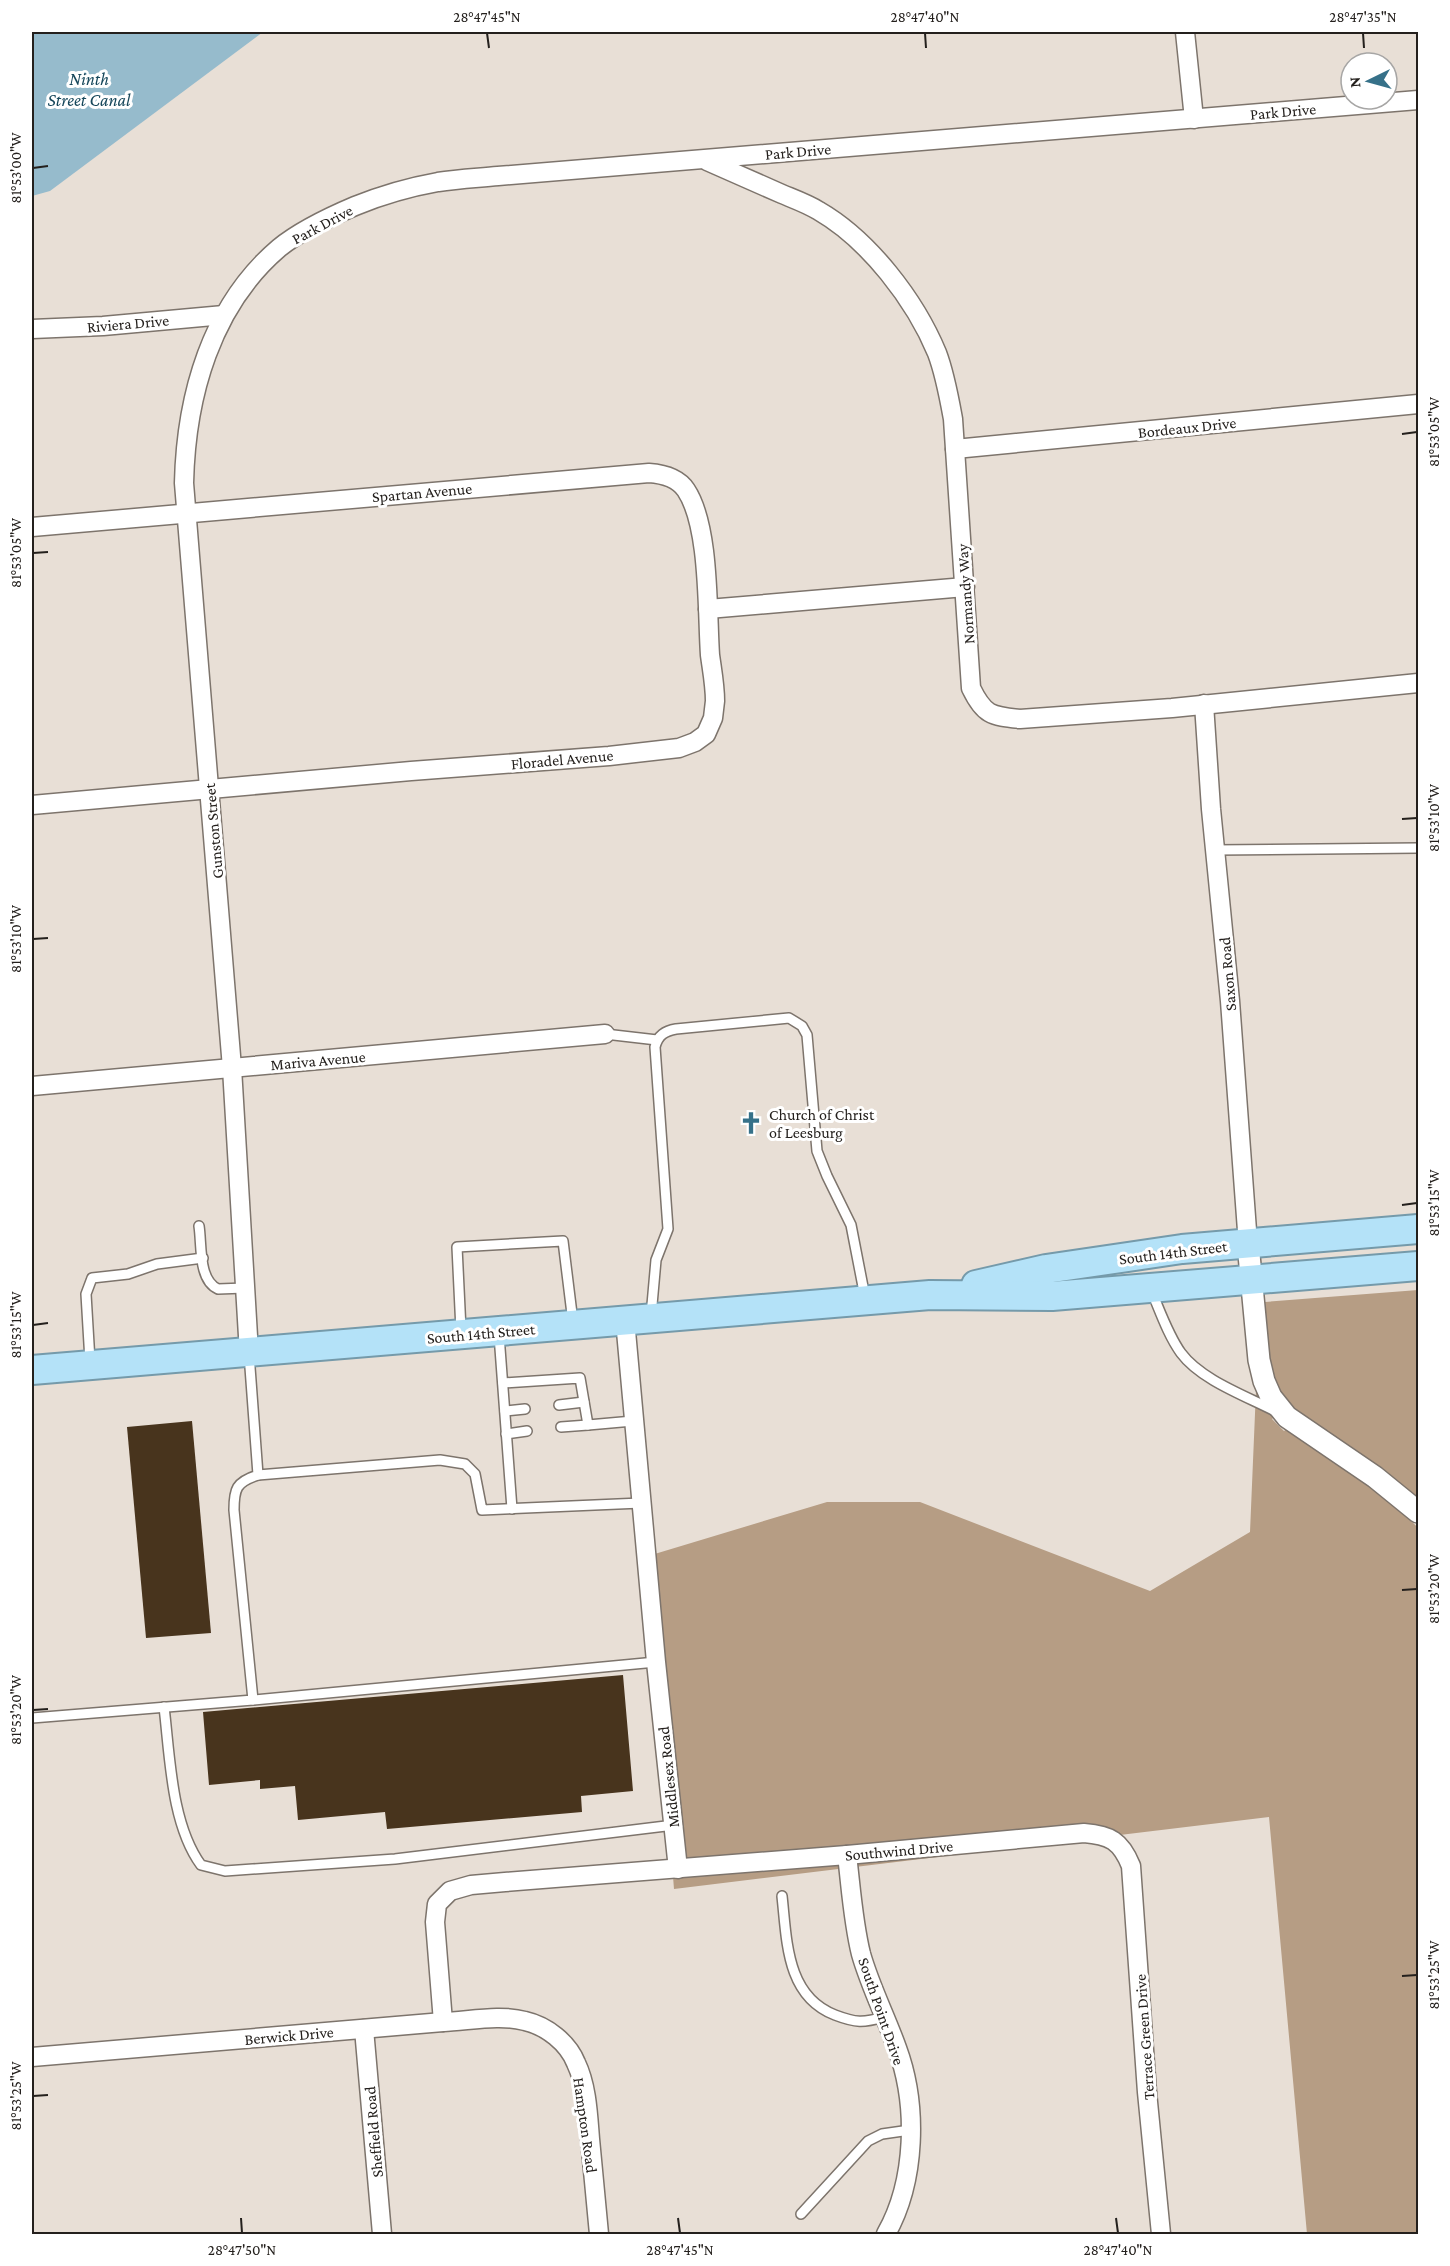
<svg xmlns="http://www.w3.org/2000/svg" width="1450" height="2266" font-family="'Crimson Pro',serif">
  <rect width="100%" height="100%" fill="#e8dfd6"/>
  <g fill="#b69d84">
    <path d="M 1418,1290 L 1418,1498 C 1400,1484 1382,1469 1363,1456 C 1337,1439 1297,1419 1280,1392 C 1265,1366 1267,1330 1265,1302 Z"/>
    <path d="M 1256,1390 L 1260,1400 L 1274,1417 L 1272,1419 L 1284,1431 L 1287,1429 C 1331,1460 1382,1488 1418,1528 L 1418,2234 L 1307,2234 L 1269,1817 L 674,1889 L 648,1556 L 827,1502 L 920,1502 L 1150,1591 L 1250,1532 Z"/>
  </g>
  <path fill="#96bbcc" d="M 32,32 L 263,32 L 50,191 L 32,196 Z"/>
  <g fill="#48341d">
    <path d="M 192,1421 L 211,1633 L 146,1638 L 127,1427 Z"/>
    <path d="M 623,1675 L 633,1791 L 581,1796 L 582,1812 L 387,1829 L 385,1812 L 298,1820 L 295,1786 L 260,1789 L 260,1780 L 209,1785 L 203,1712 Z"/>
  </g>
  <g fill="none" stroke-linecap="round" stroke-linejoin="round">
    <g stroke="#7d746c" stroke-width="12">
      <g id="service">
        <path d="M 1215,850 L 1418,848"/>
        <path d="M 605,1034 L 657,1040"/>
        <path d="M 199,1226 C 202,1245 198,1280 218,1289 L 245,1288"/>
        <path d="M 1151,1290 C 1160,1311 1168,1335 1181,1353 C 1201,1380 1246,1396 1275,1411"/>
        <path d="M 651,1316 L 656,1260 L 668,1229 L 655,1047 C 658,1035 665,1031 676,1029 L 789,1018 L 802,1026 L 807,1035 L 817,1151 L 827,1176 L 851,1225 L 865,1297"/>
        <path d="M 461,1330 L 457,1247 L 563,1241 L 573,1322"/>
        <path d="M 499,1335 L 512,1509"/>
        <path d="M 90,1361 L 86,1294 L 92,1278 L 128,1274 L 157,1264 L 203,1258"/>
        <path d="M 503,1383 L 580,1378 L 588,1425 L 633,1421"/>
        <path d="M 559,1405 L 584,1402"/>
        <path d="M 505,1411 L 525,1409"/>
        <path d="M 561,1427 L 588,1425"/>
        <path d="M 506,1434 L 527,1431"/>
        <path d="M 258,1475 L 440,1460 L 465,1464 L 475,1474 L 482,1510 L 641,1503"/>
        <path d="M 253,1700 L 656,1662"/>
        <path d="M 164,1707 C 170,1756 171,1824 201,1865 L 225,1871 L 395,1859 L 674,1825"/>
        <path d="M 32,1718 L 253,1700 L 234,1510 C 234,1489 236,1482 258,1475 L 249,1354"/>
        <path d="M 782,1896 C 787,1941 786,1996 835,2015 C 856,2023 863,2023 884,2017"/>
        <path d="M 801,2214 L 868,2141 L 882,2134 L 910,2130"/>
      </g>
    </g>
    <g stroke="#7d746c" stroke-width="21">
      <g id="minor">
        <path d="M 1185,32 L 1194,119"/>
        <path d="M 707,161 C 732,172 757,183 782,194 C 794,199 808,204 819,211 C 869,240 915,300 937,353 C 945,374 949,397 953,419 L 971,688 C 984,715 991,716 1020,719 L 1172,708 L 1418,683"/>
        <path d="M 32,329 L 103,326 L 224,315"/>
        <path d="M 955,449 L 1418,404"/>
        <path d="M 32,527 L 649,473 C 663,474 678,478 686,490 C 710,526 707,611 710,655 C 712,670 715,685 715,701 L 713,718 L 706,734 L 695,742 L 679,748 L 609,756 L 411,771 L 32,805"/>
        <path d="M 708,609 L 965,587"/>
        <path d="M 1204,704 L 1211,809 L 1230,1001 L 1248,1244"/>
        <path d="M 32,1086 L 605,1034"/>
        <path d="M 625,1320 L 656,1662 L 678,1869"/>
        <path d="M 249,1353 L 232,1068 L 184,483 C 186,396 211,306 279,248 C 301,230 329,217 355,206 C 382,195 410,187 438,182 C 458,179 478,178 498,176 L 1418,100"/>
        <path d="M 847,1855 C 851,1888 853,1922 861,1954 C 870,1986 886,2017 897,2048 C 918,2105 916,2181 886,2234"/>
        <path d="M 443,2022 L 435,1922 L 437,1904 L 450,1891 L 471,1885 L 505,1882 L 847,1855 L 1084,1833 C 1110,1835 1121,1841 1131,1866 L 1147,2092 L 1161,2234"/>
        <path d="M 364,2029 L 382,2234"/>
        <path d="M 32,2057 L 443,2022 C 469,2021 500,2014 525,2021 C 547,2026 568,2043 576,2063 C 587,2086 588,2114 590,2139 C 593,2171 596,2203 599,2234"/>
      </g>
    </g>
    <g stroke="#7d746c" stroke-width="24">
      <path id="tertiary" d="M 1248,1244 L 1259,1360 L 1264,1381 L 1271,1397 L 1287,1417 L 1375,1477 L 1418,1512"/>
    </g>
    <g stroke="#759aaa" stroke-width="32">
      <g id="trunk">
        <path d="M 976,1285 L 1046,1269 L 1182,1249 L 1418,1229"/>
        <path d="M 32,1370 L 930,1295 L 1052,1296 L 1418,1266"/>
      </g>
    </g>
    <use href="#service" stroke="#fff" stroke-width="9"/>
    <use href="#minor" stroke="#fff" stroke-width="18"/>
    <use href="#tertiary" stroke="#fff" stroke-width="21"/>
    <use href="#trunk" stroke="#b4e2f8" stroke-width="28"/>
  </g>
  <path fill="none" stroke="#24201d" stroke-width="2" d="M 487,33 L 489,48M 925,33 L 926,48M 1363,33 L 1364,48M 33,168 L 48,166M 1402,434 L 1417,432M 33,553 L 48,552M 1402,819 L 1417,818M 33,939 L 48,938M 1402,1205 L 1417,1203M 33,1325 L 48,1323M 1402,1590 L 1417,1589M 33,1710 L 48,1709M 1402,1976 L 1417,1975M 33,2096 L 48,2095M 241,2218 L 242,2233M 678,2218 L 680,2233M 1116,2218 L 1118,2233"/>
  <defs>
    <g id="church-bare" transform="scale(1.8)"><path d="M-1.2-6h2.4v3.5h3.3v2.4h-3.3V6h-2.4V-.1h-3.3v-2.4h3.3Z" fill="#367189" stroke="#fff" stroke-width="2.5" paint-order="stroke"/></g>
  </defs>
  <g fill-rule="evenodd">
    <use href="#church-bare" x="751" y="1123"/>
  </g>
  <g text-anchor="middle" stroke-width="6" stroke-linejoin="round" paint-order="stroke">
    <g font-size="16" fill="#24201d" stroke="#fff">
      <text transform="translate(1283 111) rotate(-5)" y="6">Park Drive</text>
      <text transform="translate(798 151) rotate(-5)" y="6">Park Drive</text>
      <text transform="translate(322 224) rotate(-28)" y="6">Park Drive</text>
      <text transform="translate(128 323) rotate(-5)" y="6">Riviera Drive</text>
      <text transform="translate(1187 427) rotate(-6)" y="6">Bordeaux Drive</text>
      <text transform="translate(422 492) rotate(-5)" y="6">Spartan Avenue</text>
      <text transform="translate(965 594) rotate(-94)" y="6">Normandy Way</text>
      <text transform="translate(562 759) rotate(-5)" y="6">Floradel Avenue</text>
      <text transform="translate(213 831) rotate(-95)" y="6">Gunston Street</text>
      <text transform="translate(1227 974) rotate(-95)" y="6">Saxon Road</text>
      <text transform="translate(318 1060) rotate(-5)" y="6">Mariva Avenue</text>
      <text transform="translate(1173 1252) rotate(-7)" y="6">South 14th Street</text>
      <text transform="translate(481 1333) rotate(-5)" y="6">South 14th Street</text>
      <text transform="translate(668 1777) rotate(-96)" y="6">Middlesex Road</text>
      <text transform="translate(899 1850) rotate(-5)" y="6">Southwind Drive</text>
      <text transform="translate(882 2011) rotate(71)" y="6">South Point Drive</text>
      <text transform="translate(289 2035) rotate(-5)" y="6">Berwick Drive</text>
      <text transform="translate(1144 2037) rotate(-94)" y="6">Terrace Green Drive</text>
      <text transform="translate(586 2125) rotate(82)" y="6">Hampton Road</text>
      <text transform="translate(373 2132) rotate(-95)" y="6">Sheffield Road</text>
    </g>
    <g font-size="16" fill="#24201d" stroke="#fff" text-anchor="start">
      <text x="769" y="1120">Church of Christ<tspan x="769" dy="18">of Leesburg</tspan></text>
    </g>
    <g font-size="18" font-style="italic" fill="#16475b" stroke="#fff">
      <text x="89" y="85">Ninth<tspan x="89" dy="21">Street Canal</tspan></text>
    </g>
  </g>
  <rect width="1450" height="2266" fill="none" stroke="#ffffff" stroke-width="66"/>
  <g transform="translate(1369 81) rotate(265)"><circle r="28" fill="#ffffff" stroke="#a7a6a5" stroke-width="1.5"/>
  <path d="M0-4.5L10 22L0 15L-10 22Z" fill="#367189"/>
  <text y="-9" font-size="16" font-weight="bold" text-anchor="middle" fill="#24201d">N</text>
  </g>
  <rect x="33" y="33" width="1384" height="2200" fill="none" stroke="#24201d" stroke-width="2"/>
  <g font-size="15" text-anchor="middle" fill="#24201d">
    <text x="487" y="22">28°47'45"N</text>
    <text x="925" y="22">28°47'40"N</text>
    <text x="1363" y="22">28°47'35"N</text>
    <text transform="translate(16 168) rotate(-90)" y="5">81°53'00"W</text>
    <text transform="translate(1434 432) rotate(-90)" y="5">81°53'05"W</text>
    <text transform="translate(16 553) rotate(-90)" y="5">81°53'05"W</text>
    <text transform="translate(1434 818) rotate(-90)" y="5">81°53'10"W</text>
    <text transform="translate(16 939) rotate(-90)" y="5">81°53'10"W</text>
    <text transform="translate(1434 1203) rotate(-90)" y="5">81°53'15"W</text>
    <text transform="translate(16 1325) rotate(-90)" y="5">81°53'15"W</text>
    <text transform="translate(1434 1589) rotate(-90)" y="5">81°53'20"W</text>
    <text transform="translate(16 1710) rotate(-90)" y="5">81°53'20"W</text>
    <text transform="translate(1434 1975) rotate(-90)" y="5">81°53'25"W</text>
    <text transform="translate(16 2096) rotate(-90)" y="5">81°53'25"W</text>
    <text x="242" y="2255">28°47'50"N</text>
    <text x="680" y="2255">28°47'45"N</text>
    <text x="1118" y="2255">28°47'40"N</text>
  </g>
</svg>
